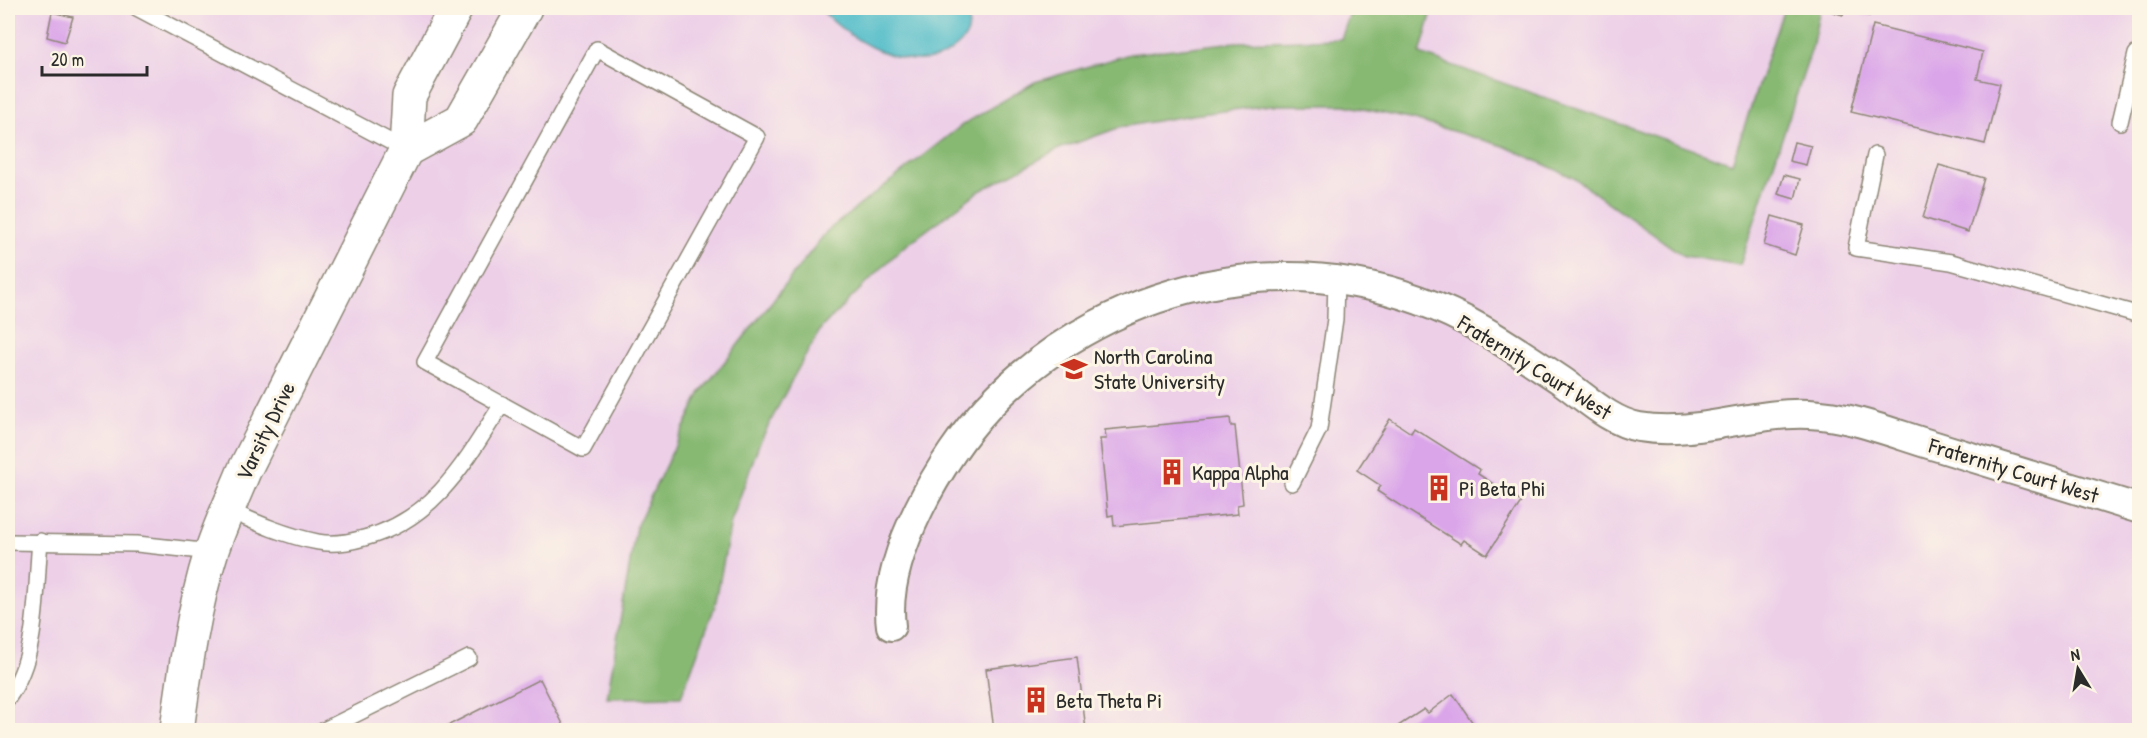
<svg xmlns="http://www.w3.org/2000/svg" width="2147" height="738" font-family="'Patrick Hand',sans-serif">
  <rect width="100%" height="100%" fill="#fcf5e5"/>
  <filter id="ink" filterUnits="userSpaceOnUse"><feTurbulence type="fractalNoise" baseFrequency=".0167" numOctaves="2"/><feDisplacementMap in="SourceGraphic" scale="12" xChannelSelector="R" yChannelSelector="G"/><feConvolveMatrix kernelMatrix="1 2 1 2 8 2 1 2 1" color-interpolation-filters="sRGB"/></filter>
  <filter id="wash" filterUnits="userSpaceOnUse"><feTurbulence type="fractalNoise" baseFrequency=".008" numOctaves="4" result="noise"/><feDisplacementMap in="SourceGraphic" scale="24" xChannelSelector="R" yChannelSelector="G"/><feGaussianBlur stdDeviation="1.35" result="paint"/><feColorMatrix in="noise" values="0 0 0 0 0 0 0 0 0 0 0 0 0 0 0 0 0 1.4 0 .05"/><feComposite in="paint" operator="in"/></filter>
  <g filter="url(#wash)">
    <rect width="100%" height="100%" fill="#efe2c1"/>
    <rect fill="#edd0e8" x="8" y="8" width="2131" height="722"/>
    <path fill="#88b973" stroke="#5a724f" stroke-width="1.5" d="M 1352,8 L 1433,8 L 1420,54 L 1732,163 L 1784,8 L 1820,8 L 1812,48 L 1740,265 L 1684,256 L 1572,177 L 1504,146 L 1414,120 L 1345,105 L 1271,105 L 1192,115 L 1121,127 L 1059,149 L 978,192 L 900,250 L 822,327 L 794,376 L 759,444 L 731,522 L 715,606 L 681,697 L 607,698 L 636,527 L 701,392 L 827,231 L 962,125 L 1035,82 L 1130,54 L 1236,42 L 1341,39 Z"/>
    <path fill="#4fbcc9" stroke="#3d747a" stroke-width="1.5" d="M 820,8 L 969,8 C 970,30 970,38 951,51 C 912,78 846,39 820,8 Z"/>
    <g id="blocks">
      <g fill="#daa5e9">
        <path d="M 1831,8 L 1871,8 L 1869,16 L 1845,9 L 1843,15 L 1830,11 Z"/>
        <path d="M 52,12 L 73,17 L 65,42 L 47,37 Z"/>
        <path d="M 1873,25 L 1983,52 L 1977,79 L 2000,84 L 1985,144 L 1851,112 Z"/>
        <path d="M 1794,142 L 1811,146 L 1806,165 L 1789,161 Z"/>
        <path d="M 1939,165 L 1984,178 L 1968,232 L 1923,218 Z"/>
        <path d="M 1784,175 L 1800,179 L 1795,199 L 1778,194 Z"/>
        <path d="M 1772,216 L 1804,225 L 1795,255 L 1764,245 Z"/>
        <path d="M 1230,418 L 1231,426 L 1235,426 L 1243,504 L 1237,505 L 1238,514 L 1114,526 L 1113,515 L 1108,516 L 1100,439 L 1106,439 L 1105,430 Z"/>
        <path d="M 1390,419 L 1411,433 L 1414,428 L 1480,470 L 1478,474 L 1521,502 L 1487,555 L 1464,540 L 1461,544 L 1377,491 L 1381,486 L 1357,470 Z"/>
        <path d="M 1077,657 L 1086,730 L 994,730 L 986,669 Z"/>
        <path d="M 540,679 L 566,730 L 439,730 Z"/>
        <path d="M 1453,694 L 1475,726 L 1469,730 L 1392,730 L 1424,709 L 1428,713 Z"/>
      </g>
    </g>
  </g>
  <g filter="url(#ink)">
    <use href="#blocks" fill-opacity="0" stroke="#8d8676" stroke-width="1.5"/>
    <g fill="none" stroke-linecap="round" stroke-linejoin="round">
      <g stroke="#8d8676" stroke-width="18">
        <g id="service">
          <path d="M 137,8 L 406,150"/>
          <path d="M 597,49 L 757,137 L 583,449 L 425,362 Z"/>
          <path d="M 2120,122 L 2136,54 L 2140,50"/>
          <path d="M 1875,155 L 1856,248 L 1951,262 L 2140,315"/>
          <path d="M 1292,483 L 1319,429 L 1335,319 L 1336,279"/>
          <path d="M 228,510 C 257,523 286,536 318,542 C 333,545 350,542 364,538 C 434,520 466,461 502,404"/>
          <path d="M 8,542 L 137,544 L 211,552"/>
          <path d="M 8,698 C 39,654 35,594 40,541"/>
          <path d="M 324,730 L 469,658"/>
        </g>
      </g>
      <g stroke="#8d8676" stroke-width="32">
        <path id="minor" d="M 891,626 C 882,557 942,456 988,407 C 1115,273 1319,235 1481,329 C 1509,345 1535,363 1562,381 C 1585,397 1610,422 1639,427 C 1695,437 1753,411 1809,414 C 1852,416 1892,433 1932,445 C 2001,466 2070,487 2140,509"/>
      </g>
      <g stroke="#8d8676" stroke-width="36">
        <g id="tertiary">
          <path d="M 406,150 L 461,120 L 525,8"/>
          <path d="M 177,730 C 185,671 193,610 211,553 C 220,525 233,498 244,471 L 406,150 L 409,96 L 456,8"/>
        </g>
      </g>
      <use href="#service" stroke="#fff" stroke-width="15"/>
      <use href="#minor" stroke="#fff" stroke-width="28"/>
      <use href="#tertiary" stroke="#fff" stroke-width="33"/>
    </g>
  </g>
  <defs>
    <g id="university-bare" transform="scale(2.07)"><path d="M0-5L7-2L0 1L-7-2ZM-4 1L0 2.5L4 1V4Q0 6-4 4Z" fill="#c8321e" stroke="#fcf5e5" stroke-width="2.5" paint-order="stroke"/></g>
    <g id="building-bare" transform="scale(2.07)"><path d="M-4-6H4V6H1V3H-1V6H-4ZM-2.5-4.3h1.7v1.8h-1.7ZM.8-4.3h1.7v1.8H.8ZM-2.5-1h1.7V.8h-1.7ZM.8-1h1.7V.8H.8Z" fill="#c8321e" stroke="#fcf5e5" stroke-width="2.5" paint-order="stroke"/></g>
  </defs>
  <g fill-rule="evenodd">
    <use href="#university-bare" x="1074" y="369"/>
    <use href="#building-bare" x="1172" y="472"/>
    <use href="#building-bare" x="1439" y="488"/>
    <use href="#building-bare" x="1036" y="700"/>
  </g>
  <g text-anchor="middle" stroke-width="6" stroke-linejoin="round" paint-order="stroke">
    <g font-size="22" fill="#2b2b2b" stroke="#fcf5e5" text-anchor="start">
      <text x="1094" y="364">North Carolina<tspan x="1094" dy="25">State University</tspan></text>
      <text x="1192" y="480">Kappa Alpha</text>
      <text x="1459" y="496">Pi Beta Phi</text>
      <text x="1056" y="708">Beta Theta Pi</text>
    </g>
    <g font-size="22" fill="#2b2b2b" stroke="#fcf5e5">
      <text transform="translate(1535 367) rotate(32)" y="8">Fraternity Court West</text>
      <text transform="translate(265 431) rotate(-64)" y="8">Varsity Drive</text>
      <text transform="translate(2014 470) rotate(17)" y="8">Fraternity Court West</text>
    </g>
  </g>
  <rect width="2147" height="738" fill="none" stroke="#fcf5e5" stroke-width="30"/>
  <g transform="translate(2078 669) rotate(349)" stroke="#fcf5e5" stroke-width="4.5" paint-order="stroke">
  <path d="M0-4.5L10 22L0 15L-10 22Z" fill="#2b2b2b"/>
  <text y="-9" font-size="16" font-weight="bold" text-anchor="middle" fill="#2b2b2b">N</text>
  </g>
  <path d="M42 66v9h105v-9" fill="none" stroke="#2b2b2b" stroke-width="3"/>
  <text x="51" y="66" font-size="18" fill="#2b2b2b" stroke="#fcf5e5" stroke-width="4.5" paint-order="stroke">20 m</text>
</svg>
